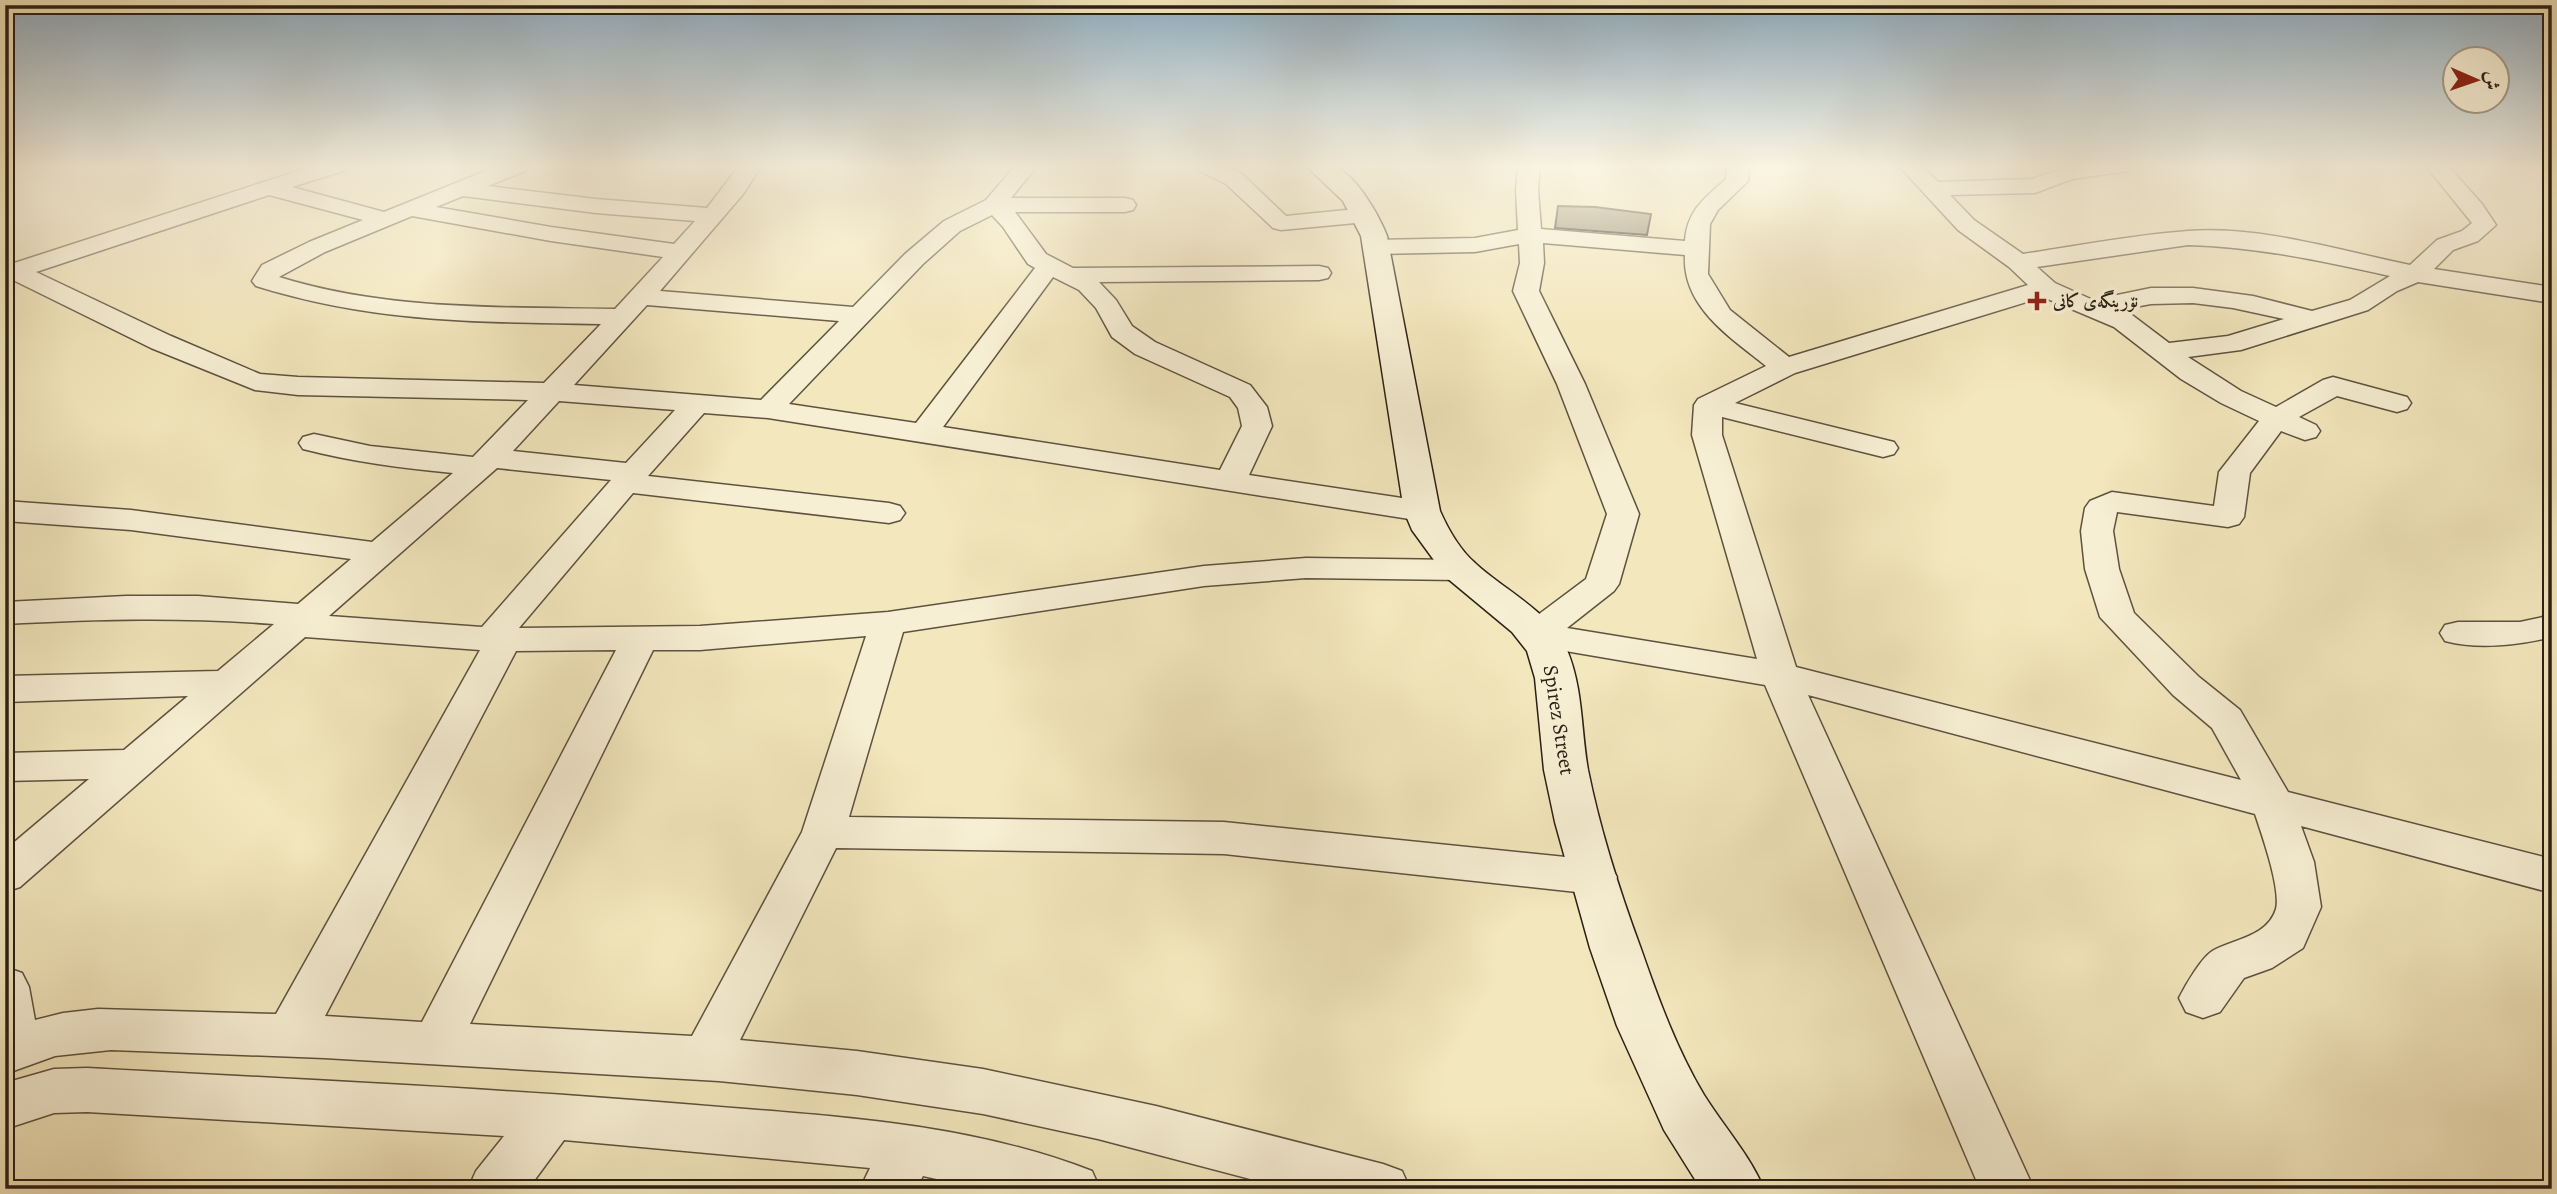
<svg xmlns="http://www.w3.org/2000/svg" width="2557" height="1194" font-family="Alegreya,Amiri,serif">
  <rect width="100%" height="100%" fill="#f3e7bd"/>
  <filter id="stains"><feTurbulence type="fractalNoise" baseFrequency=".00286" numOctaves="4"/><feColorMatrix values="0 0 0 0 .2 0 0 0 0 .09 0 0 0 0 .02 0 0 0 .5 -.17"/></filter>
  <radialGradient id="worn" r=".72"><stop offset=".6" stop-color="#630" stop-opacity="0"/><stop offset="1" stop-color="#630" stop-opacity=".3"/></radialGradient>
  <path fill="#93876c" stroke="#2c2015" stroke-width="2" d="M 1558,206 L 1595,207 L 1651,214 L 1647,235 L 1555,228 Z"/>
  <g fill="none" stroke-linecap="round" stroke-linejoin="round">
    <g stroke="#5e523f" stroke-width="3">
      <g id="minor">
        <path d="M 313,166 L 346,166 L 343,171 L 292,187 L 384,212 L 498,166 L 528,166 L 525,171 L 488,186 L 596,199 L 707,208 L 739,166 L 761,166 L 744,193 L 660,291 L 853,307 L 905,254 L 944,221 L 986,200 L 1015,166 L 1037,166 L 1011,198 L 1125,198 L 1133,200 L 1136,205 L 1133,210 L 1125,212 L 1015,212 L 1046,254 L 1073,268 L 1319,266 L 1328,268 L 1331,273 L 1328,278 L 1319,280 L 1099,282 L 1116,300 L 1132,326 L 1155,342 L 1250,385 L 1267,407 L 1272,426 L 1249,475 L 1422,501 L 1433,504 L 1438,511 L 1433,518 L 1422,521 L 768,418 L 704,413 L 648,476 L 889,503 L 900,506 L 905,513 L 900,520 L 889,523 L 633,493 L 519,628 L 700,626 L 888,612 L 1204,566 L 1306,558 L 1460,560 L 1472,563 L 1477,570 L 1472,577 L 1460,580 L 1306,578 L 1204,586 L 903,632 L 849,817 L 1224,822 L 1595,860 L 1610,865 L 1617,877 L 1610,889 L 1595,894 L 1224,854 L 836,848 L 740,1040 L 857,1051 L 983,1069 L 1156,1106 L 1383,1164 L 1402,1171 L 1410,1189 L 1288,1189 L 1098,1139 L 983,1114 L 857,1095 L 719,1081 L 324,1058 L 111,1050 L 55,1056 L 5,1074 L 5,967 L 22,973 L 29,987 L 35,1020 L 63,1013 L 98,1009 L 276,1014 L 480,650 L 305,637 L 20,887 L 5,892 L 5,850 L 89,779 L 5,781 L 5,753 L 124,750 L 188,696 L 5,702 L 5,676 L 218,671 L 274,624 C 181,617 98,619 5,624 L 5,602 L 126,596 L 198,596 L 298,604 L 351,559 L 131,530 L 5,521 L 5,501 L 131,510 L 372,542 L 453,473 C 402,468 353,462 303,449 L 299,443 L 303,437 L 314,434 L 370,446 L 473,457 L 528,400 L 298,395 L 255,390 L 151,348 L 13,280 L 5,281 L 5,266 ZM 269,195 L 363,220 L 309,242 L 262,265 L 252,281 L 256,286 C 375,323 478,322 601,324 L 544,383 L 298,377 L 260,374 L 171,336 L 36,272 ZM 463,196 L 596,213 L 695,221 L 674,244 L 551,227 L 436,207 ZM 992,215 L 1003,227 L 1028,264 L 1035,268 L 916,423 L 789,404 L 923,264 L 960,231 ZM 412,216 L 551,241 L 663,257 L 615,309 C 502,307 389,311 279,277 L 325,252 ZM 1053,277 L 1079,290 L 1096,308 L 1112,337 L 1135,354 L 1230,397 L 1238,408 L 1242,426 L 1220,470 L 943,427 ZM 647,305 L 839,321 L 761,400 L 574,385 ZM 559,401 L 675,410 L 626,463 L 513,451 ZM 497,468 L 611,480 L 482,627 L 329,616 ZM 866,636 L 802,832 L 692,1036 L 470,1024 L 653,650 L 700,650 ZM 616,650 L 422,1022 L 325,1016 L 516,651 Z"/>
        <path d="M 1197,166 L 1225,166 L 1242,174 L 1286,216 L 1366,208 L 1374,210 L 1377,215 L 1374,220 L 1366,222 L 1281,230 L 1273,228 L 1226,184 L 1200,171 Z"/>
        <path d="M 1518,166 L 1540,166 L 1538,190 L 1541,229 L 1685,241 C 1687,210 1705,198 1726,179 L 1727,166 L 1749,166 L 1748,181 L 1718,210 L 1710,224 L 1708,274 L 1730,310 L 1789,357 L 2028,285 L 2009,267 L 1958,230 L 1899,166 L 1922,166 L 1938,182 L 2032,179 L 2068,167 L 2131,166 L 2128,171 L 2072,179 L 2035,193 L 1950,195 L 1974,220 L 2023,254 C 2077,246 2133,235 2188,231 C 2262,226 2338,250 2410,265 L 2437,240 L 2462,231 L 2472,223 L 2426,166 L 2448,166 L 2482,204 L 2496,225 L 2478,241 L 2453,250 L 2434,269 L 2552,287 L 2552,303 L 2418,282 L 2397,291 L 2368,310 L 2241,350 L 2188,357 L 2241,391 L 2276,407 L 2323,380 L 2333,377 L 2407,397 L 2411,403 L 2407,409 L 2397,412 L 2337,396 L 2299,417 L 2316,425 L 2320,431 L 2316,437 L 2305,440 L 2281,431 L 2250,473 L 2244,517 L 2239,524 L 2228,527 L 2117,512 L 2113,531 L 2119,569 L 2134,613 L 2199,677 L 2240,710 L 2288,792 L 2552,859 L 2552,893 L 2301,826 L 2314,862 L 2321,907 L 2303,948 L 2272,968 L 2244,978 L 2220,1012 L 2203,1018 L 2186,1012 L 2179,998 C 2185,986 2202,956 2214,950 C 2235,939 2268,936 2276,909 C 2281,889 2262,835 2255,814 L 1808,695 L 2034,1189 L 1980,1189 L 1765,685 L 1536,646 L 1523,642 L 1518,634 L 1523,626 L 1586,579 L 1607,514 L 1557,384 L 1513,291 L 1520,263 L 1519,244 L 1475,252 L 1375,254 L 1367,252 L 1363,247 L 1367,242 L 1375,240 L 1475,238 L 1518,230 L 1516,190 ZM 1543,243 L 1685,255 C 1682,307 1730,337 1766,366 L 1698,399 L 1694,405 L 1692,435 L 1757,659 L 1567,628 L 1614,591 L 1619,584 L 1639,514 L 1585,384 L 1539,291 L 1544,263 ZM 2188,245 C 2258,247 2322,261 2390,276 L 2350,300 L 2312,311 L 2253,296 L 2193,288 L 2151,288 L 2093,300 L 2055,283 L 2037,267 ZM 2043,297 L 2114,327 L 2181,379 L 2221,403 L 2259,421 L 2219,472 L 2214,506 L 2112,492 L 2090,501 L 2085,508 L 2081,531 L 2085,569 L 2100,617 L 2173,695 L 2212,728 L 2241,780 L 1796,667 L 1722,435 L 1722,417 L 1883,457 L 1894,454 L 1898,448 L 1894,442 L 1735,403 L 1795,373 ZM 2193,303 L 2233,308 L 2284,319 L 2228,336 L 2169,343 L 2132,315 L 2118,310 L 2151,304 Z"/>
        <path d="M 2552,615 L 2552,637 C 2518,645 2479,650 2445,641 L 2440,633 L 2445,625 L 2458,622 L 2520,622 Z"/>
        <path d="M 87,1068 C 290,1079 493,1088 696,1105 C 829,1116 966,1122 1092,1171 L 1100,1189 L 982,1189 L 923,1176 L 916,1189 L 860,1189 L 870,1168 L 564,1140 L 528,1189 L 468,1189 L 476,1171 L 504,1136 L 87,1112 L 54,1113 L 5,1129 L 5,1083 L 54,1069 Z"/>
      </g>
    </g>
    <g stroke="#2c2015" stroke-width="3">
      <path id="secondary" d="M 1306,166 C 1314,166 1327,164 1334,166 C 1356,175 1379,215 1387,236 L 1440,511 C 1448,529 1460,550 1475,563 C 1505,591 1550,611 1567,650 C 1583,688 1581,730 1588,770 C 1600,830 1620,892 1641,949 C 1658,998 1677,1050 1704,1095 C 1724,1127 1749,1154 1764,1189 L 1701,1189 L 1664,1130 L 1617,1026 L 1590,948 L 1555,822 L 1544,770 L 1535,678 L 1527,651 L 1512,632 L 1447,578 L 1412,530 L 1404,511 L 1361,236 L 1343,201 Z"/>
    </g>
    <use href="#minor" fill="#f7efd4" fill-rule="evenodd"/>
    <use href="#secondary" fill="#f7efd4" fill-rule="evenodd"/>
  </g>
  <linearGradient id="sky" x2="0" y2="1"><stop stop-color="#91adc0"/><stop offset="0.5" stop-color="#faf4e1"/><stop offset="1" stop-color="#faf4e1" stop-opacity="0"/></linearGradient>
  <rect width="2557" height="333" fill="url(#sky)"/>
  <path fill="#8f2418" stroke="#f7efd4" stroke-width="2.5" d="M2033.5 290.5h7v7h7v7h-7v7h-7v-7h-7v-7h7z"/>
  <g text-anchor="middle" stroke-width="7" stroke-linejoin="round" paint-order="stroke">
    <g font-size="18" font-weight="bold" fill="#2c2015" stroke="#f7efd4" text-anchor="start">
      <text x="2053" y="307">نۆرینگەی کانی</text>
    </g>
    <g font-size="21" fill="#2c2015" stroke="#f7efd4">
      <text transform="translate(1559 720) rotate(81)" y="7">Spirez Street</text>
    </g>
  </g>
  <rect width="2557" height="1194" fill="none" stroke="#f3e7bd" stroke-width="28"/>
  <rect x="7" y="7" width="2543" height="1180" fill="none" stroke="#2c2015" stroke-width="3.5"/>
  <rect x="14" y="14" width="2529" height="1166" fill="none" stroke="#2c2015" stroke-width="2"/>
  <g transform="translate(2476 80) rotate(92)"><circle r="33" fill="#f7efd4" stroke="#a69c88" stroke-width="2"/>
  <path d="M0-5L12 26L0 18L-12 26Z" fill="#8f2418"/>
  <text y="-10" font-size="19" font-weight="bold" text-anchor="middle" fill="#2c2015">ش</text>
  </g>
  <rect width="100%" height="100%" filter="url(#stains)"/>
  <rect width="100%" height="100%" fill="url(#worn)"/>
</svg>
